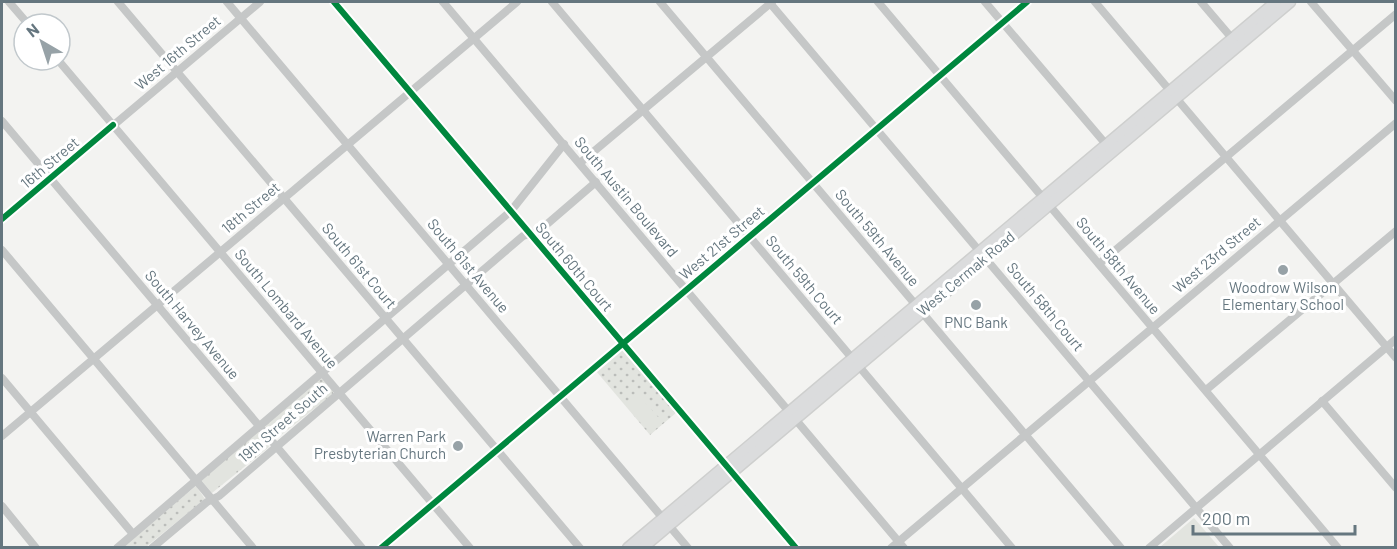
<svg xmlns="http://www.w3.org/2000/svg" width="1397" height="549" font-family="Barlow,sans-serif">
  <defs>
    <pattern id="grass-tufts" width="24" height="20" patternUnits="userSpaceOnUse" patternTransform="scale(1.5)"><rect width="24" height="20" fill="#e2e4df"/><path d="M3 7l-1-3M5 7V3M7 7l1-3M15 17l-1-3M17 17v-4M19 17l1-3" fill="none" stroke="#bbbdba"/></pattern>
    <pattern id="park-dots" width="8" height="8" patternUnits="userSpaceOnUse" patternTransform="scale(1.5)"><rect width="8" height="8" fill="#e2e4df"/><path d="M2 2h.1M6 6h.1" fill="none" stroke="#bbbdba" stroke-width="1.8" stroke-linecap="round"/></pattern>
  </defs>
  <rect width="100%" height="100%" fill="#f3f3f1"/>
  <path fill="url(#grass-tufts)" d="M 258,430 L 269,447 L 212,493 L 201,480 Z"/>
  <g fill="url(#park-dots)">
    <path d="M 623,348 L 677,412 L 650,435 L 596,371 Z"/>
    <path d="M 321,377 L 333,391 L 333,394 L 276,439 L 264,425 Z"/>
    <path d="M 196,486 L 205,499 L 146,547 L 120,548 Z"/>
  </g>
  <g fill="#e2e4df">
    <path d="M 638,394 L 658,417 L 662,414 L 667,419 L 651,433 L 627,404 Z"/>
    <path d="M 1194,518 L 1219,547 L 1160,547 Z"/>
  </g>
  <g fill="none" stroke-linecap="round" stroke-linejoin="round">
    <g stroke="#cecfce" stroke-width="13">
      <g id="major">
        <path d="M 628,548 L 1276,2"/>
        <path d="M 642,548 L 1290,2"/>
      </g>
    </g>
    <g stroke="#c5c7c7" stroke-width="8">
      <path d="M 9,2 L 28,24"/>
      <path d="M 118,2 L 580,548"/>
      <path d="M 227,2 L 688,548"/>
      <path d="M 334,2 L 796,548"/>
      <path d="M 443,2 L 904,548"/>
      <path d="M 552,2 L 1012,548"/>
      <path d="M 660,2 L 1121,548"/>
      <path d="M 769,2 L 1230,548"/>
      <path d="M 878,2 L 1338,548"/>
      <path d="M 985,2 L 1110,149"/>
      <path d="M 1095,2 L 1396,358"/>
      <path d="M 1201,2 L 1236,43"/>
      <path d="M 1311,2 L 1396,101"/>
      <path d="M 58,60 L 470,548"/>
      <path d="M 2,121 L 362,548"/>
      <path d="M 580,163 L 772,2"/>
      <path d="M 2,219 L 260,2"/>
      <path d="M 2,250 L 253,548"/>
      <path d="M 1099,264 L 1396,14"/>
      <path d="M 2,378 L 133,534"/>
      <path d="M 1206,390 L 1396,231"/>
      <path d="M 1322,401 L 1396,488"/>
      <path d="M 2,436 L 517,2"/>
      <path d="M 2,506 L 36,548"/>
      <path d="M 117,548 L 511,211 L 564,144"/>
      <path d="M 152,548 L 207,502 L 219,496 L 523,236 L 539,231 L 596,182"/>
      <path d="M 381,548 L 1027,2"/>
      <path d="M 891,548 L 1396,123"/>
      <path d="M 1149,548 L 1396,339"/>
    </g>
    <use href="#major" stroke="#dbdcdd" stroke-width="10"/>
    <g stroke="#fff" stroke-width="10">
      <g id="cycleway">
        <path d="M 334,2 L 796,548"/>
        <path d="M 2,219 L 113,125"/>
        <path d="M 381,548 L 1027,2"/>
      </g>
    </g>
    <use href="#cycleway" stroke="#00873e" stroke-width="6"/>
  </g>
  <g fill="#97a2a7" stroke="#fff" stroke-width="2">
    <circle cx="1283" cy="270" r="6"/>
    <circle cx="976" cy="305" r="6"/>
    <circle cx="458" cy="446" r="6"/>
  </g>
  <g text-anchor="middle" stroke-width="6" stroke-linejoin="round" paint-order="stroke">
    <g font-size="15" fill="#65767f" stroke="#fff">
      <text transform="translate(178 53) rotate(-40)" y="5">West 16th Street</text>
      <text transform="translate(50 163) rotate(-40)" y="5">16th Street</text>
      <text transform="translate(626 197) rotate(50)" y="5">South Austin Boulevard</text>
      <text transform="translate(251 208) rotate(-40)" y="5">18th Street</text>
      <text transform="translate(877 238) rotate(50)" y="5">South 59th Avenue</text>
      <text transform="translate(722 243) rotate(-40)" y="5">West 21st Street</text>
      <text transform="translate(1217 255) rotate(-40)" y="5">West 23rd Street</text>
      <text transform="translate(359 266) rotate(50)" y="5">South 61st Court</text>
      <text transform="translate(468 266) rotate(50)" y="5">South 61st Avenue</text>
      <text transform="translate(1118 266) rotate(50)" y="5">South 58th Avenue</text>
      <text transform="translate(574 267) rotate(50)" y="5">South 60th Court</text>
      <text transform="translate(966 274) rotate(-40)" y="5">West Cermak Road</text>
      <text transform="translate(804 280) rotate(50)" y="5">South 59th Court</text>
      <text transform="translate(1045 307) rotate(50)" y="5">South 58th Court</text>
      <text transform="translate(286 309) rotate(50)" y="5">South Lombard Avenue</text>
      <text transform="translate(192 325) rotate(50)" y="5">South Harvey Avenue</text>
      <text transform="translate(283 423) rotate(-41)" y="5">19th Street South</text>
    </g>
    <g font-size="15" fill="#65767f" stroke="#fff">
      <text x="1283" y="293">Woodrow Wilson<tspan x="1283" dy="17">Elementary School</tspan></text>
      <text x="976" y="328">PNC Bank</text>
      <text x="446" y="442" text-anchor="end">Warren Park<tspan x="446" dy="17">Presbyterian Church</tspan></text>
    </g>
  </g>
  <rect width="1397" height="549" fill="none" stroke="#65767f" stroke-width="6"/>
  <g transform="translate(42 42) rotate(321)"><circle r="28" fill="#ffffff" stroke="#c1c8cc" stroke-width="1.5"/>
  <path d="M0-4.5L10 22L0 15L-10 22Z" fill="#97a2a7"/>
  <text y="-9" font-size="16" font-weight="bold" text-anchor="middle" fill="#65767f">N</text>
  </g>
  <path d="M1193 525v9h162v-9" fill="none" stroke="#65767f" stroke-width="3"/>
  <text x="1202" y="525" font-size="18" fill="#65767f" stroke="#ffffff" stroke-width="4.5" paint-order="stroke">200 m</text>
</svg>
